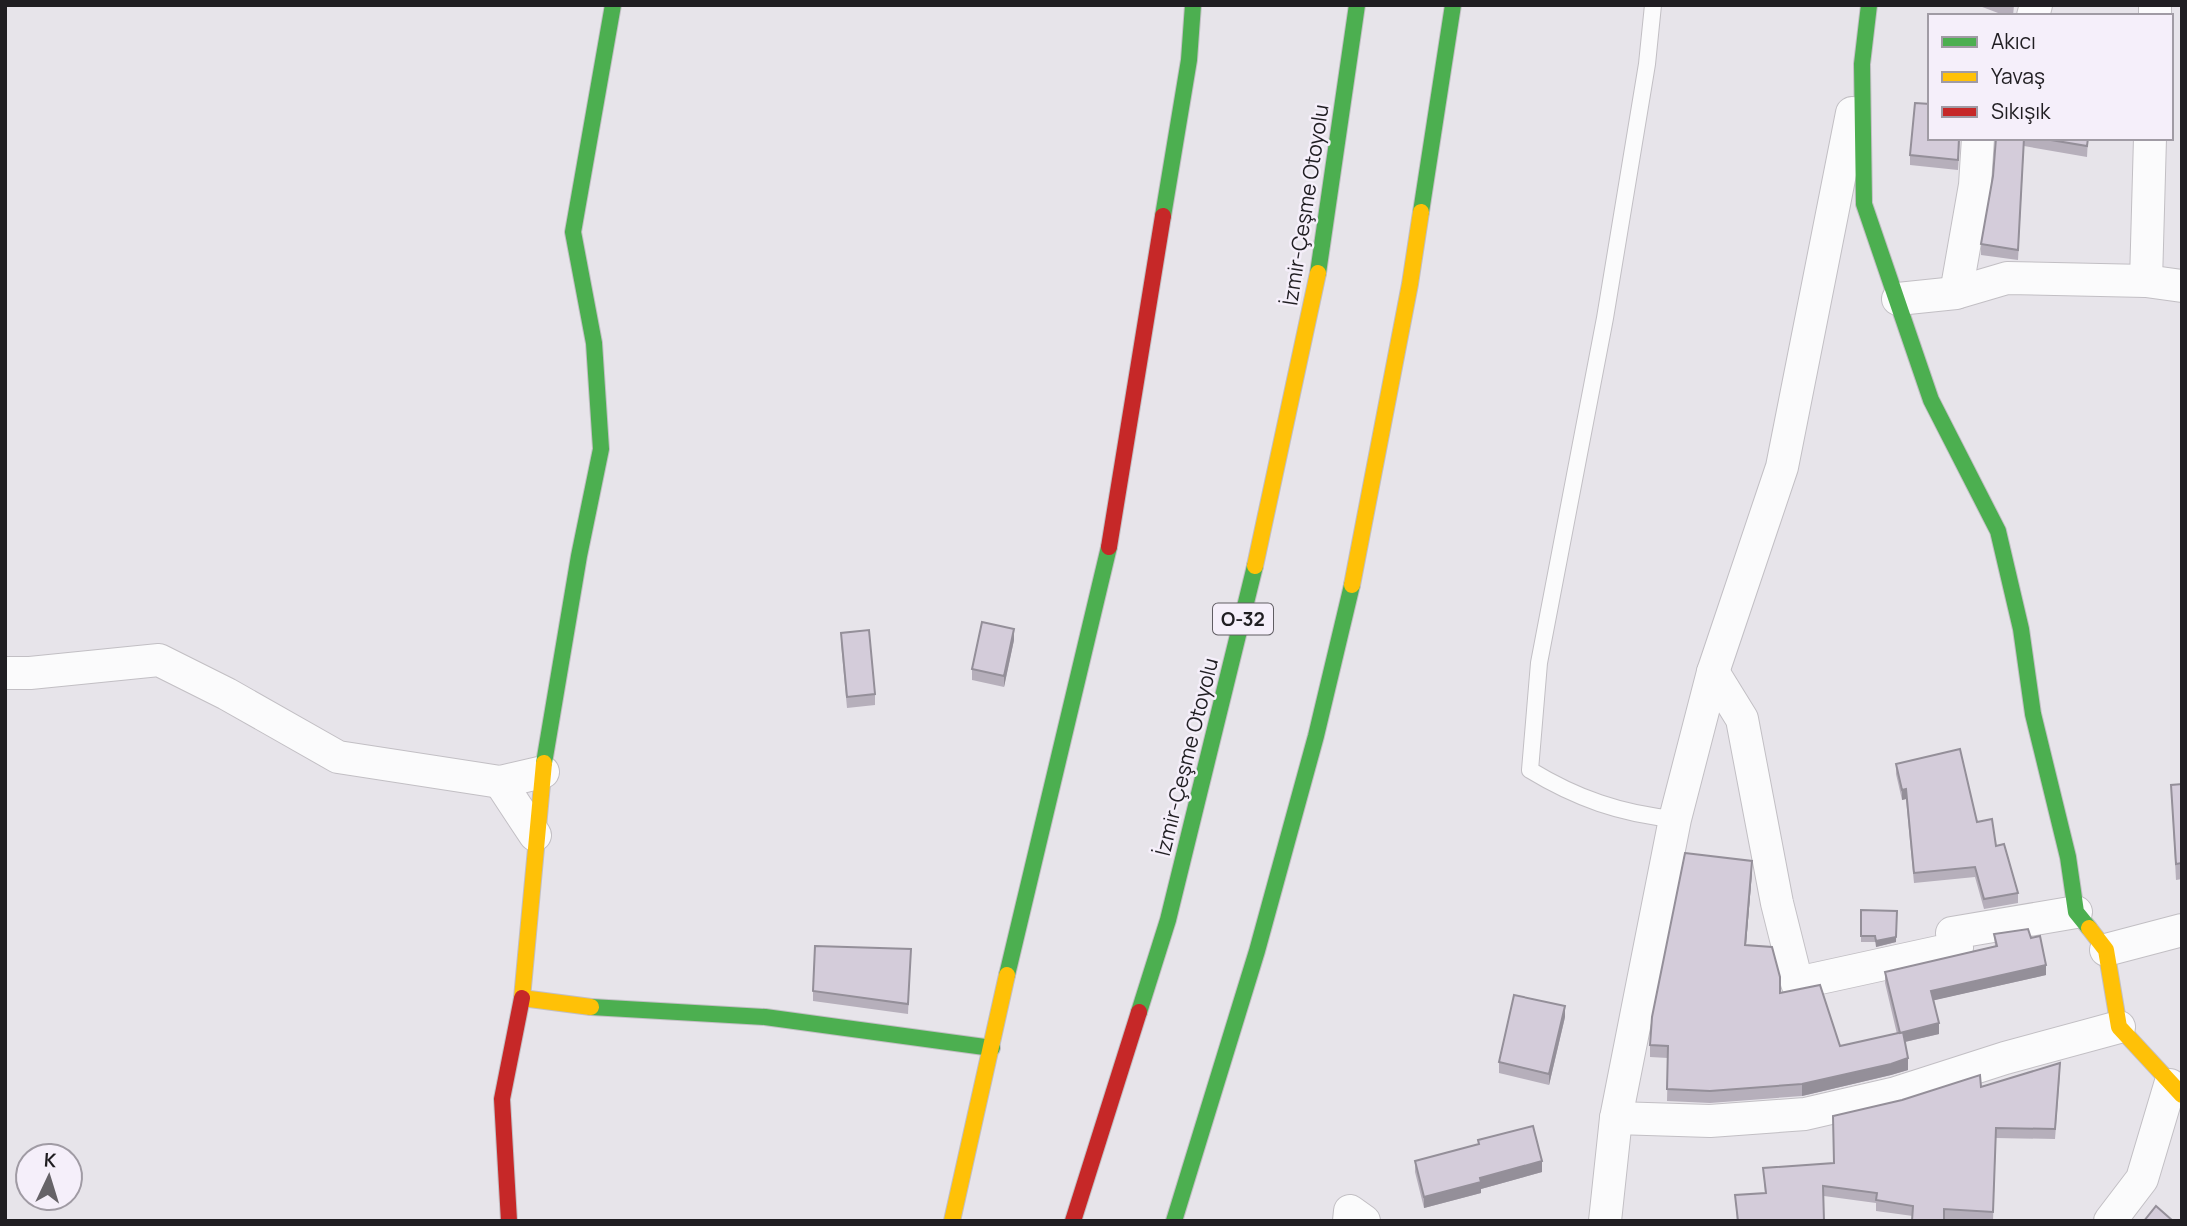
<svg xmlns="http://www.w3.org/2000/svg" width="2187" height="1226" font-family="Manrope,sans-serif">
  <rect width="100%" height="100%" fill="#e7e4ea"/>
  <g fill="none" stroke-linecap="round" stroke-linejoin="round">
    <g stroke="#c2bfc4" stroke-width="18">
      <path id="lane" d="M 1653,5 L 1647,64 L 1605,318 L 1539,663 L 1530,770 C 1576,798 1621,814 1675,819"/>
    </g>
    <g stroke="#c2bfc4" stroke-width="34">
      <g id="street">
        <path d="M 2033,16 L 2036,5"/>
        <path d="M 2155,16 L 2155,5"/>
        <path d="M 2146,281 L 2150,138"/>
        <path d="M 1956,293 L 1975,185 L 1978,138"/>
        <path d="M 1898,299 L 1956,293 L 2007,278 L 2146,281 L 2182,286"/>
        <path d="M 1713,672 L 1742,719 L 1777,903 L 1797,983 L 1957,948 L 1952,933 L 2076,912"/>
        <path d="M 5,673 L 30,673 L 159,660 L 227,694 L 338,757 L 500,782 L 543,772"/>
        <path d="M 500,782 L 535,835"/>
        <path d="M 2106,950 L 2182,930"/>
        <path d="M 1616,1118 L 1710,1121 L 1805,1114 L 1896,1093 L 2005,1058 L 2119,1027"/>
        <path d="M 1349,1221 L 1350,1211 L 1364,1221"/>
        <path d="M 1605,1221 L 1616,1118 L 1675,819 L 1713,672 L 1782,467 L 1852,113"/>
        <path d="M 2110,1221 L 2142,1179 L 2170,1085"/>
      </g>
    </g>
    <g stroke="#c2bfc4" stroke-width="18">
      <g id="fast">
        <path d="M 1869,5 L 1862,64 L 1864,204 L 1931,400 L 1998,531 L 2021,629 L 2033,714 L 2068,857 L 2076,912 L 2089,928"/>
        <path d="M 1421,212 L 1453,5"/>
        <path d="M 1163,216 L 1189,60 L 1193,5"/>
        <path d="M 1318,273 L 1357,5"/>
        <path d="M 544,763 L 579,556 L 601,449 L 594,343 L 573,232 L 613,5"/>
        <path d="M 1007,975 L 1109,547"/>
        <path d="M 591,1007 L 765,1017 L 992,1048"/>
        <path d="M 1139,1012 L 1168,920 L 1255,566"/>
        <path d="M 1174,1221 L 1257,951 L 1316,736 L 1352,585"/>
      </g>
    </g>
    <g stroke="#c2bfc4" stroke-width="18">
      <g id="slow">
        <path d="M 1255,566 L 1318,273"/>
        <path d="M 1352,585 L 1410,284 L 1421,212"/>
        <path d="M 544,763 L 522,998 L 591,1007"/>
        <path d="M 2089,928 L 2106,950 L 2119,1027 L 2182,1095"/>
        <path d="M 952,1221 L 1007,975"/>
      </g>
    </g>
    <g stroke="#c2bfc4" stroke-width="18">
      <g id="jam">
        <path d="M 1109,547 L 1163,216"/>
        <path d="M 509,1221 L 502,1099 L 522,998"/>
        <path d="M 1073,1221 L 1139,1012"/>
      </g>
    </g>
    <use href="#lane" stroke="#fbfbfc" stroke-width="16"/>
    <use href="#street" stroke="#fbfbfc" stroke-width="32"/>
    <use href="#fast" stroke="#4caf50" stroke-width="16"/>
    <use href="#slow" stroke="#ffc107" stroke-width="16"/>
    <use href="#jam" stroke="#c62828" stroke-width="16"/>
  </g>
  <g fill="#b6afbb">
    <path d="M 1977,5 L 2014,5 L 2013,16 L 2006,16 Z"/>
    <path d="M 1930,138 L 1960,138 L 1958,170 L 1910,165 L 1910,155 Z"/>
    <path d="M 1996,138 L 2088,138 L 2087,157 L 2024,146 L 2018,260 L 1981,255 L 1981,244 L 1993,176 Z"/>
    <path d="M 841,633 L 875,694 L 875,705 L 847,708 L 841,643 Z"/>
    <path d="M 1014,640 L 1004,687 L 972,680 L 972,669 Z"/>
    <path d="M 1896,764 L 1977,822 L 1996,846 L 2018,893 L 2018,903 L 1984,909 L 1975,877 L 1914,883 L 1906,799 L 1902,800 L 1896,774 Z"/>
    <path d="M 2182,784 L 2182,879 L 2176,880 L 2171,785 Z"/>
    <path d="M 1752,872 L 1746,945 L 1780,993 L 1840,1046 L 1897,1034 L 1885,983 L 1885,972 L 1995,946 L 1994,934 L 2031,938 L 2046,975 L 1934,1000 L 1939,1034 L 1905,1042 L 1908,1070 L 1891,1075 L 1802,1096 L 1710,1103 L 1667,1101 L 1668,1058 L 1650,1057 L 1650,1045 Z"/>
    <path d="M 1861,910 L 1897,911 L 1896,942 L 1876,947 L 1875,942 L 1861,942 Z"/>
    <path d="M 911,949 L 908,1014 L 813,1001 L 813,991 Z"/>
    <path d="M 1565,1017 L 1549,1085 L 1499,1073 L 1499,1062 Z"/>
    <path d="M 2060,1074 L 2055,1139 L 1996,1138 L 1993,1221 L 1944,1219 L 1913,1216 L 1876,1211 L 1876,1203 L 1824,1196 L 1824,1221 L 1737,1221 L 1735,1195 L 1765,1193 L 1763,1168 L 1834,1163 L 1981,1087 Z"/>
    <path d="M 1478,1140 L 1542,1172 L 1481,1189 L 1481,1193 L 1424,1208 L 1415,1172 L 1415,1161 L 1478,1144 Z"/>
  </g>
  <g fill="#948f99">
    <path d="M 1014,629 L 1014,640 L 1004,687 L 1004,676 Z"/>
    <path d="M 1906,789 L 1906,799 L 1902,800 L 1902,790 Z"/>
    <path d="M 1752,861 L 1752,872 L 1745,956 L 1745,945 Z"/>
    <path d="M 1896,937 L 1896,942 L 1876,947 L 1876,941 Z"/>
    <path d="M 2046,965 L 2046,975 L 1931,1001 L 1931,991 Z"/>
    <path d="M 1565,1006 L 1565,1017 L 1549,1085 L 1549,1074 Z"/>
    <path d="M 1939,1023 L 1939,1034 L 1900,1043 L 1900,1033 Z"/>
    <path d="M 1908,1058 L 1908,1070 L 1891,1075 L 1802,1096 L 1802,1084 Z"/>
    <path d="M 1542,1161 L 1542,1172 L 1481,1189 L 1481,1193 L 1424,1208 L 1424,1197 L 1480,1178 Z"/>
  </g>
  <g fill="#d4ccda" stroke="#948f99" stroke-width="2">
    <path d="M 1915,103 L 1930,104 L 1930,138 L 1959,138 L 1958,160 L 1910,155 Z"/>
    <path d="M 1996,138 L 2024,138 L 2018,250 L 1981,244 L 1993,176 Z"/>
    <path d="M 2039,138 L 2088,138 L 2087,146 Z"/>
    <path d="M 982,622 L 1014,629 L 1004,676 L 972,669 Z"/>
    <path d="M 869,630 L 875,694 L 847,697 L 841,633 Z"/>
    <path d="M 1960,749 L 1977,822 L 1992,819 L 1996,846 L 2004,844 L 2018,893 L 1984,899 L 1975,867 L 1914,873 L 1906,789 L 1902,790 L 1896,764 Z"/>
    <path d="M 2182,784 L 2182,863 L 2176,864 L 2171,785 Z"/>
    <path d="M 1685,853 L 1752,861 L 1745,945 L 1772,947 L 1780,977 L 1780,993 L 1820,985 L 1840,1046 L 1903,1032 L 1908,1058 L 1891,1064 L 1802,1084 L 1710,1091 L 1667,1089 L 1668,1046 L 1650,1045 L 1652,1017 Z"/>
    <path d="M 1861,910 L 1897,911 L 1896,937 L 1876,941 L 1875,936 L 1861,936 Z"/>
    <path d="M 2028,929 L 2031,938 L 2040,936 L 2046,965 L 1931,991 L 1939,1023 L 1900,1033 L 1885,972 L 1997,946 L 1994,934 Z"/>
    <path d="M 815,946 L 911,949 L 908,1004 L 813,991 Z"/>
    <path d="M 1514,995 L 1565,1006 L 1549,1074 L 1499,1062 Z"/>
    <path d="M 2060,1063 L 2055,1129 L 1996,1128 L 1993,1212 L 1944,1209 L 1944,1221 L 1912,1221 L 1913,1206 L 1876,1200 L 1877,1193 L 1823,1186 L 1824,1221 L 1738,1221 L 1735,1195 L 1766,1193 L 1763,1168 L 1834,1163 L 1833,1116 L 1902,1100 L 1980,1075 L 1981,1087 Z"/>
    <path d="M 1533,1126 L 1542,1161 L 1480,1178 L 1481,1182 L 1424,1197 L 1415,1161 L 1479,1144 L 1478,1140 Z"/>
    <path d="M 2156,1206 L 2173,1221 L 2144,1221 Z"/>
  </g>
  <g text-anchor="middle" stroke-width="5" stroke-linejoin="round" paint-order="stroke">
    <rect fill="#f5effa" stroke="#605d63" stroke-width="2" x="1213" y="603.5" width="60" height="31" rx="5"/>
    <g font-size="19" font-weight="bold" fill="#201e22">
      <text x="1243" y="626">O-32</text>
    </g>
    <g font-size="21" fill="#201e22" stroke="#f5effa">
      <text transform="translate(1306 205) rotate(-81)" y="7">İzmir-Çeşme Otoyolu</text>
      <text transform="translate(1187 757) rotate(-76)" y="7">İzmir-Çeşme Otoyolu</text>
    </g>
  </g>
  <rect width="2187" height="1226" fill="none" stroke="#201e22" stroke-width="14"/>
  <rect x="1928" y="14" width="245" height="126" fill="#f5effa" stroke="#a09ba4" stroke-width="2"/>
  <rect x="1942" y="37" width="35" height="10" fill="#4caf50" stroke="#a09ba4" stroke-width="2"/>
  <text x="1991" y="49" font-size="21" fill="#201e22">Akıcı</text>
  <rect x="1942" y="72" width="35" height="10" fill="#ffc107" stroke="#a09ba4" stroke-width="2"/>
  <text x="1991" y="84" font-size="21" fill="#201e22">Yavaş</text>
  <rect x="1942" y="107" width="35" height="10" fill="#c62828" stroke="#a09ba4" stroke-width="2"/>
  <text x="1991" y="119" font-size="21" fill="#201e22">Sıkışık</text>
  <g transform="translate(49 1177) rotate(4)"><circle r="33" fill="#f5effa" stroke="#a09ba4" stroke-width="2"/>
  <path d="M0-5L12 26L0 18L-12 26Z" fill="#666368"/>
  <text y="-10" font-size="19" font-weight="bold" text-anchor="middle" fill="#201e22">K</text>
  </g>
</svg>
